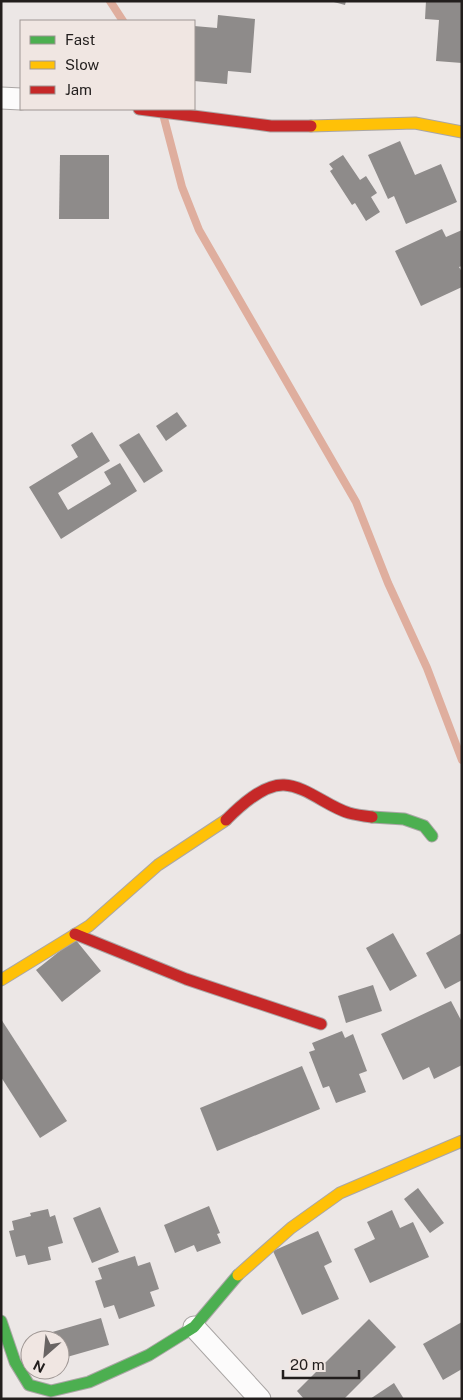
<svg xmlns="http://www.w3.org/2000/svg" width="463" height="1400" font-family="'Public Sans',sans-serif">
  <rect width="100%" height="100%" fill="#ece7e6"/>
  <g fill="none" stroke-linecap="round" stroke-linejoin="round">
    <g stroke="#dfae9e" stroke-width="8">
      <path d="M 110,1 L 123,21"/>
      <path d="M 164,118 L 182,187 L 199,230 L 356,502 L 388,583 L 427,668 L 462,760"/>
    </g>
  </g>
  <g fill="#8e8b8a">
    <path d="M 330,1 L 346,1 L 345,5 Z"/>
    <path d="M 426,1 L 462,1 L 462,63 L 436,61 L 439,20 L 425,19 Z"/>
    <path d="M 218,15 L 255,19 L 251,73 L 228,71 L 227,84 L 194,81 L 194,26 L 217,28 Z"/>
    <path d="M 400,141 L 415,175 L 441,164 L 457,202 L 406,224 L 394,196 L 388,199 L 368,155 Z"/>
    <path d="M 60,155 L 109,155 L 109,219 L 59,219 Z"/>
    <path d="M 343,155 L 360,180 L 366,176 L 377,193 L 371,197 L 380,212 L 366,221 L 355,203 L 352,205 L 330,171 L 333,169 L 329,164 Z"/>
    <path d="M 442,229 L 446,237 L 462,230 L 462,266 L 459,267 L 462,272 L 462,287 L 421,306 L 395,251 Z"/>
    <path d="M 177,412 L 187,426 L 166,441 L 156,426 Z"/>
    <path d="M 92,432 L 110,461 L 58,493 L 68,510 L 111,484 L 104,472 L 120,463 L 137,491 L 61,539 L 29,487 L 78,457 L 71,445 Z"/>
    <path d="M 139,433 L 163,471 L 144,483 L 119,445 Z"/>
    <path d="M 393,933 L 417,976 L 390,991 L 366,948 Z"/>
    <path d="M 462,933 L 462,980 L 445,989 L 426,953 Z"/>
    <path d="M 75,939 L 101,971 L 62,1002 L 36,970 Z"/>
    <path d="M 373,985 L 382,1011 L 346,1023 L 338,996 Z"/>
    <path d="M 451,1001 L 462,1022 L 462,1065 L 434,1079 L 429,1067 L 403,1080 L 381,1034 Z"/>
    <path d="M 1,1019 L 67,1121 L 40,1138 L 1,1077 Z"/>
    <path d="M 342,1031 L 345,1038 L 353,1034 L 367,1071 L 359,1074 L 366,1092 L 336,1103 L 329,1086 L 323,1088 L 309,1052 L 315,1050 L 312,1043 Z"/>
    <path d="M 302,1066 L 320,1109 L 217,1151 L 200,1108 Z"/>
    <path d="M 418,1188 L 444,1223 L 430,1233 L 404,1199 Z"/>
    <path d="M 209,1206 L 220,1233 L 217,1234 L 221,1243 L 197,1252 L 194,1245 L 175,1253 L 164,1225 Z"/>
    <path d="M 100,1207 L 119,1252 L 92,1263 L 73,1218 Z"/>
    <path d="M 48,1209 L 50,1217 L 55,1215 L 63,1243 L 48,1247 L 51,1260 L 28,1265 L 25,1255 L 16,1257 L 9,1231 L 14,1230 L 12,1221 L 31,1216 L 30,1213 Z"/>
    <path d="M 392,1210 L 400,1228 L 413,1222 L 429,1257 L 370,1283 L 354,1249 L 375,1239 L 367,1222 Z"/>
    <path d="M 318,1231 L 332,1262 L 324,1266 L 339,1299 L 302,1315 L 273,1251 Z"/>
    <path d="M 135,1256 L 138,1266 L 150,1262 L 159,1289 L 150,1292 L 155,1306 L 119,1319 L 114,1305 L 104,1308 L 95,1281 L 102,1279 L 98,1268 Z"/>
    <path d="M 101,1318 L 109,1345 L 60,1359 L 60,1340 L 36,1340 L 35,1337 Z"/>
    <path d="M 369,1319 L 396,1347 L 344,1399 L 304,1399 L 297,1391 Z"/>
    <path d="M 462,1322 L 462,1369 L 443,1380 L 423,1344 Z"/>
    <path d="M 394,1383 L 404,1399 L 370,1399 Z"/>
  </g>
  <g fill="none" stroke-linecap="round" stroke-linejoin="round">
    <g stroke="#aaa6a5" stroke-width="23">
      <g id="street">
        <path d="M 1,98 L 21,99"/>
        <path d="M 194,1327 L 260,1399"/>
      </g>
    </g>
    <g stroke="#aaa6a5" stroke-width="13">
      <g id="fast">
        <path d="M 372,817 L 404,819 L 424,826 L 432,836"/>
        <path d="M 1,1321 L 15,1362 L 29,1385 L 51,1391 L 89,1382 L 149,1355 L 194,1327 L 238,1275"/>
      </g>
    </g>
    <g stroke="#aaa6a5" stroke-width="13">
      <g id="slow">
        <path d="M 311,126 L 415,123 L 462,132"/>
        <path d="M 1,980 L 89,926 L 158,865 L 226,820"/>
        <path d="M 238,1275 L 291,1228 L 340,1193 L 462,1141"/>
      </g>
    </g>
    <g stroke="#aaa6a5" stroke-width="13">
      <g id="jam">
        <path d="M 139,109 L 271,126 L 311,126"/>
        <path d="M 226,820 C 239,807 263,784 284,785 C 306,786 328,807 349,813 C 356,815 364,816 372,817"/>
        <path d="M 75,934 L 186,979 L 321,1024"/>
      </g>
    </g>
    <use href="#street" stroke="#fcfbfb" stroke-width="21"/>
    <use href="#fast" stroke="#4caf50" stroke-width="11"/>
    <use href="#slow" stroke="#ffc107" stroke-width="11"/>
    <use href="#jam" stroke="#c62828" stroke-width="11"/>
  </g>
  <rect width="463" height="1400" fill="none" stroke="#221e1d" stroke-width="5"/>
  <rect x="20" y="20" width="175" height="90" fill="#f0e6e2" stroke="#9e9693"/>
  <rect x="30" y="36" width="25" height="8" fill="#4caf50" stroke="#9e9693"/>
  <text x="65" y="45" font-size="15" fill="#221e1d">Fast</text>
  <rect x="30" y="61" width="25" height="8" fill="#ffc107" stroke="#9e9693"/>
  <text x="65" y="70" font-size="15" fill="#221e1d">Slow</text>
  <rect x="30" y="86" width="25" height="8" fill="#c62828" stroke="#9e9693"/>
  <text x="65" y="95" font-size="15" fill="#221e1d">Jam</text>
  <g transform="translate(45 1355) rotate(207)"><circle r="24" fill="#f0e6e2" stroke="#9e9693"/>
  <path d="M0-4L9 19L0 12L-9 19Z" fill="#696463"/>
  <text y="-8" font-size="14" font-weight="bold" text-anchor="middle" fill="#221e1d">N</text>
  </g>
  <path d="M283 1370v8h76v-8" fill="none" stroke="#221e1d" stroke-width="2.5"/>
  <text x="290" y="1370" font-size="15" fill="#221e1d" stroke="#f0e6e2" stroke-width="4" paint-order="stroke">20 m</text>
</svg>
